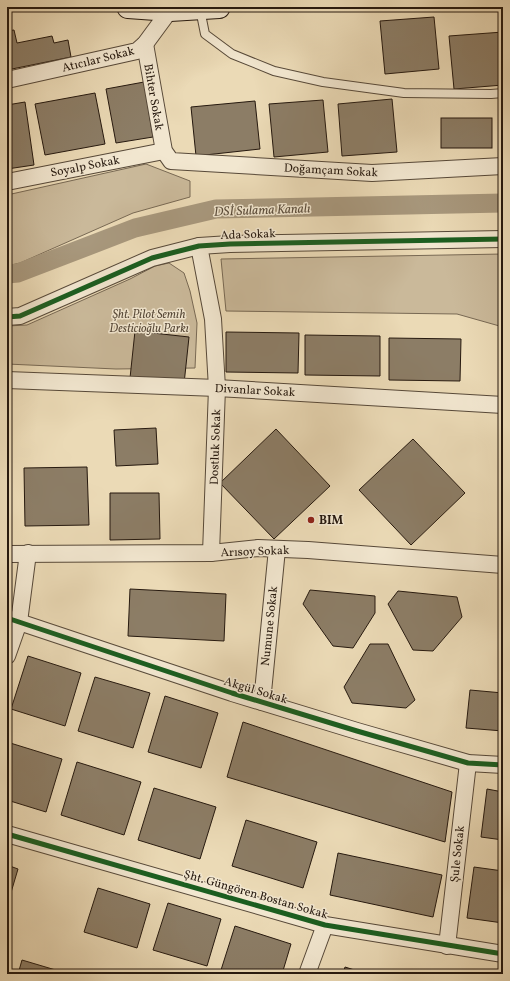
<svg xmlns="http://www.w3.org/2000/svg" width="510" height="981" font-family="Vollkorn,serif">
  <rect width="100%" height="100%" fill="#ebdab6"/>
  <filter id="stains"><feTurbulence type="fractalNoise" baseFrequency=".005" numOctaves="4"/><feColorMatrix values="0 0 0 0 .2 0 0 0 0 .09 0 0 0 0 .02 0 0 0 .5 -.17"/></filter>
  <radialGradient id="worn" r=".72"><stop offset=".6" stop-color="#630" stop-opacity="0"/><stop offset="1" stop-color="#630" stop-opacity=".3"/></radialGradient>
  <g fill="#cab99a" stroke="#786954">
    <path d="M 146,164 L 190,181 L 190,197 L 133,213 L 20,263 L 7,266 L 7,195 Z"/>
    <path d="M 503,254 L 503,327 L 457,314 L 226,311 L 221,259 Z"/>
    <path d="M 169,263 L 184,273 L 190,291 L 197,323 L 195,368 L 116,369 L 7,364 L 7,326 L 27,325 L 130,279 L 155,266 Z"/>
  </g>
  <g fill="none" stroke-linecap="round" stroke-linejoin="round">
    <path stroke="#a8987d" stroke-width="19" d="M 7,274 L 18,273 L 135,228 L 216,209 L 503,203"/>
  </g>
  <g fill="#8c7d66" stroke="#26190f">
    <path d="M 434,17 L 439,69 L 385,74 L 380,21 Z"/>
    <path d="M 14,30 L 17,43 L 52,36 L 54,43 L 68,40 L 71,57 L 7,70 L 7,49 L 8,48 L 7,31 Z"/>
    <path d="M 503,32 L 503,85 L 454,89 L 449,36 Z"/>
    <path d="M 144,82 L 153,137 L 116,143 L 106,89 Z"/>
    <path d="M 95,93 L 105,144 L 45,155 L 35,104 Z"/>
    <path d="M 392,99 L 397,152 L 342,156 L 338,104 Z"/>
    <path d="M 323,100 L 328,152 L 274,157 L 269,104 Z"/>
    <path d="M 255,101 L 260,149 L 196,156 L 191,107 Z"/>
    <path d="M 25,102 L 34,165 L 7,169 L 7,105 Z"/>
    <rect x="441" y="118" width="51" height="30"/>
    <path d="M 135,331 L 189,337 L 184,384 L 130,378 Z"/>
    <path d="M 226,332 L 299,333 L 298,373 L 226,372 Z"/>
    <path d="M 305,335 L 380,336 L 380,376 L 305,375 Z"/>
    <path d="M 389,338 L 461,339 L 460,381 L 389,380 Z"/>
    <path d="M 156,428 L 158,464 L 116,466 L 114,430 Z"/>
    <path d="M 276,429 L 330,486 L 274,539 L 220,483 Z"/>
    <path d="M 413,439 L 465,493 L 411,545 L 359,490 Z"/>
    <path d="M 87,467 L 89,525 L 25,526 L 24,468 Z"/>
    <path d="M 110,493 L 159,493 L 160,539 L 110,540 Z"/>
    <path d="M 130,589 L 226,594 L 224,641 L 128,636 Z"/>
    <path d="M 310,590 L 375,596 L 375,613 L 353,648 L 333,646 L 303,604 Z"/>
    <path d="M 398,591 L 457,597 L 462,617 L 433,651 L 413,650 L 388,604 Z"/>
    <path d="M 370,644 L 388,644 L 415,700 L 406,708 L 352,703 L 344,687 Z"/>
    <path d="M 28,656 L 81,673 L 65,726 L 11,709 Z"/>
    <path d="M 95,677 L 150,693 L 133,748 L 78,731 Z"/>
    <path d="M 470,690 L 503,693 L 503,731 L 466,728 Z"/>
    <path d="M 165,696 L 218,713 L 201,768 L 148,752 Z"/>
    <path d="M 243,722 L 452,792 L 445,842 L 227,777 Z"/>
    <path d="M 7,742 L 62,759 L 46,812 L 7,800 Z"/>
    <path d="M 77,762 L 141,782 L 124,835 L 61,815 Z"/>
    <path d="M 154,788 L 216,807 L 200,859 L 138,840 Z"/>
    <path d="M 487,789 L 503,792 L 503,840 L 481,837 Z"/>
    <path d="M 246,820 L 317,842 L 303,888 L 232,866 Z"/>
    <path d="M 338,853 L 442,875 L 433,917 L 330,895 Z"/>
    <path d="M 7,865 L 18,869 L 7,906 Z"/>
    <path d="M 474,867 L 503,871 L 503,923 L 467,918 Z"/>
    <path d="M 98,888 L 150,904 L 137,948 L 84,932 Z"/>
    <path d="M 168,903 L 221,919 L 207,966 L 153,950 Z"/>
    <path d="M 235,926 L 291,944 L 282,974 L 234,974 L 221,970 Z"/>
    <path d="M 22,960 L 59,971 L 58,974 L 18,974 Z"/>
    <path d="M 345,967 L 367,974 L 343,974 Z"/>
  </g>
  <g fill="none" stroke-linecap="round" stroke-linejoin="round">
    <g stroke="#574939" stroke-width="10">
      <path id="lane" d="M 200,9 L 205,34 L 232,54 L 274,71 L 323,82 L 404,93 L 491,94 L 503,93"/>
    </g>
    <g stroke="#574939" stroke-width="18">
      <g id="street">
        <path d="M 145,44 L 164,151 L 171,161 L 372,173 L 503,166"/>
        <path d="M 7,80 L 137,51 L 145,44 L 170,10"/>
        <path d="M 7,182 L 164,151"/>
        <path d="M 199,246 L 213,319 L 217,388 L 211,553"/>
        <path d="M 7,317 L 20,316 L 152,258 L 199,246 L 230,244 L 503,239"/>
        <path d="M 7,380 L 217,388 L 503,405"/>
        <path d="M 7,554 L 211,553 L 258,548 L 308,550 L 503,565"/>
        <path d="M 7,618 L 232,693 L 357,731 L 468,763 L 503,765"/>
        <path d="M 7,656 L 19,622 L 28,553"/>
        <path d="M 262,702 L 277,549"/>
        <path d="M 7,834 L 325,925 L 503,954"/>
        <path d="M 447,946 L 468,763"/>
        <path d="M 307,974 L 325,925"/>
      </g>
    </g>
    <g stroke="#26190f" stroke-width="24">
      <path id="secondary" d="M 128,7 L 170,10 L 219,7"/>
    </g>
    <use href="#lane" stroke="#f2e7d0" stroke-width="8"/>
    <use href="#street" stroke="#f2e7d0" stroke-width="16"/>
    <use href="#secondary" stroke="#f2e7d0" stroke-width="22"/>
    <g stroke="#f2e7d0" stroke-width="8">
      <g id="cycleway">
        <path d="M 7,317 L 20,316 L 152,258 L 199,246 L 230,244 L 503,239"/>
        <path d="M 7,618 L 232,693 L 357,731 L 468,763 L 503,765"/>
        <path d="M 7,834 L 325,925 L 503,954"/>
      </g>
    </g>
    <use href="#cycleway" stroke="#1b5e20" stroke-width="5"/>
  </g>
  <circle fill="#8f2418" stroke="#f2e7d0" stroke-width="1.5" cx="311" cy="520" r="4"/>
  <g text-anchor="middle" stroke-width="3" stroke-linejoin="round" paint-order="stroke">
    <g font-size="12" fill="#26190f" stroke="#f2e7d0">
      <text transform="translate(98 59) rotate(-14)" y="4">Atıcılar Sokak</text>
      <text transform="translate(154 97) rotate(80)" y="4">Bihter Sokak</text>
      <text transform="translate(85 166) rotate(-11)" y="4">Soyalp Sokak</text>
      <text transform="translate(331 170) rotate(3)" y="4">Doğamçam Sokak</text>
      <text transform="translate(248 234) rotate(-2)" y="4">Ada Sokak</text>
      <text transform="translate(255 390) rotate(3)" y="4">Divanlar Sokak</text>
      <text transform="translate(215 447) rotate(-88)" y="4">Dostluk Sokak</text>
      <text transform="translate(255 551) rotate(-2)" y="4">Arısoy Sokak</text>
      <text transform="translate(269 626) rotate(-84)" y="4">Numune Sokak</text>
      <text transform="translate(256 690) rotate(17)" y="4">Akgül Sokak</text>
      <text transform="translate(457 854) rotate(-84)" y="4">Şule Sokak</text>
      <text transform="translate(256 894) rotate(16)" y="4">Şht. Güngören Bostan Sokak</text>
    </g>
    <g font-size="12" font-style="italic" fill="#574939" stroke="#f2e7d0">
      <text x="149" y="318">Şht. Pilot Semih<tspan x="149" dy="14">Desticioğlu Parkı</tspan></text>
    </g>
    <g font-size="12" font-weight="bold" fill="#26190f" stroke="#f2e7d0" text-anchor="start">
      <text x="319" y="524">BIM</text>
    </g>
    <g font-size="13" font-style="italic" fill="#5a4c3b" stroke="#f2e7d0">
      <text transform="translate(262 209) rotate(-2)" y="5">DSİ Sulama Kanalı</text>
    </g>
  </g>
  <rect width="510" height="981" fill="none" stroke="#ebdab6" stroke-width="24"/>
  <rect x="8" y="8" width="494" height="965" fill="none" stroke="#26190f" stroke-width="2"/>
  <rect x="12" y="12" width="486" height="957" fill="none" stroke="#26190f"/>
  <rect width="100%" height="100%" filter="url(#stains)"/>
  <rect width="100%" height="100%" fill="url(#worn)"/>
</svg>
